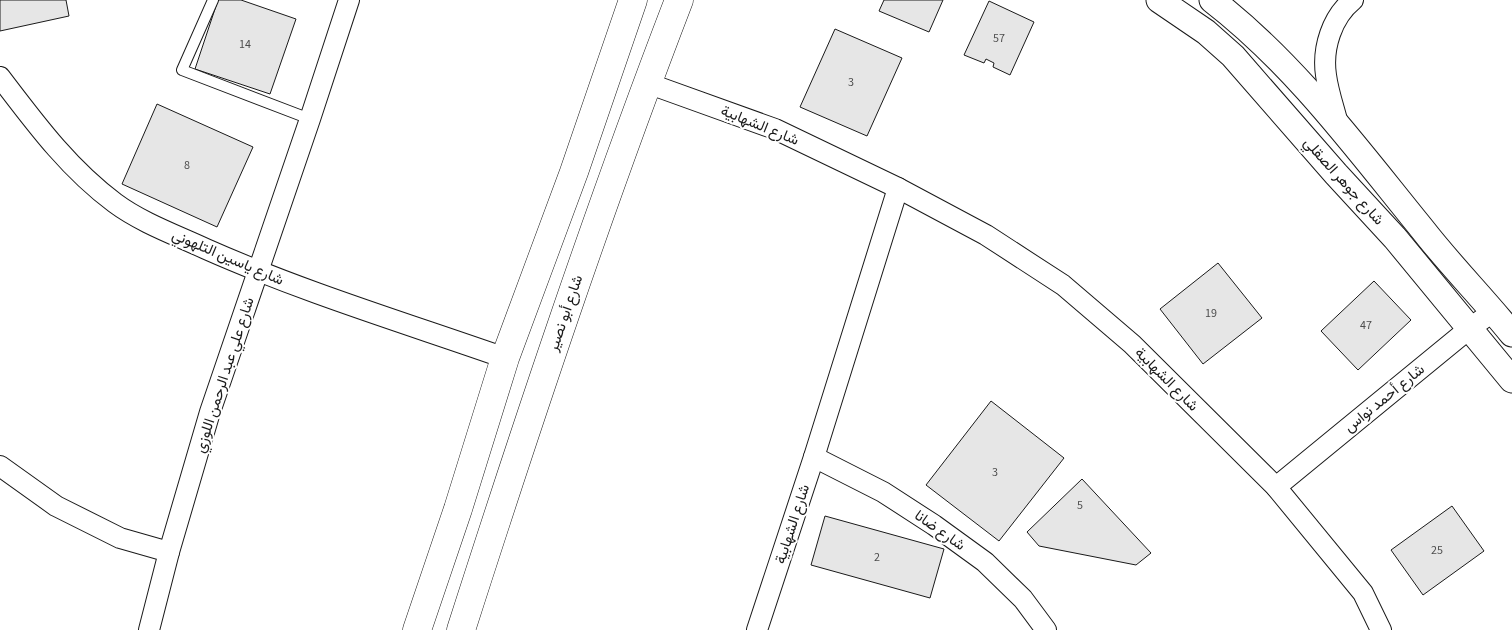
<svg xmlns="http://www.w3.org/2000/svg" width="1512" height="630" font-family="'Source Sans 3',Vazirmatn,sans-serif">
  <rect width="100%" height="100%" fill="#fff"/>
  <g fill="#e6e6e6" stroke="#1a1a1a">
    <path d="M 0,0 L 66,0 L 69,16 L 0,31 Z"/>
    <path d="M 218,0 L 241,0 L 296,19 L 270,94 L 195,69 Z"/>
    <path d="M 884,0 L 943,0 L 929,32 L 879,11 Z"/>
    <path d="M 989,1 L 1034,22 L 1010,75 L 993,67 L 994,63 L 986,59 L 984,63 L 964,55 Z"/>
    <path d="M 835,29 L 902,58 L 867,136 L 800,107 Z"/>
    <path d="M 157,104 L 253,147 L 217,227 L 122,184 Z"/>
    <path d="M 1218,263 L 1262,318 L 1203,364 L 1160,309 Z"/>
    <path d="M 1374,281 L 1411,320 L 1358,370 L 1321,331 Z"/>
    <path d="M 991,401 L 1064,458 L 999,541 L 926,485 Z"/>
    <path d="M 1082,479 L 1151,553 L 1136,565 L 1039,546 L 1027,532 Z"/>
    <path d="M 1452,506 L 1484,551 L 1423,595 L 1391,550 Z"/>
    <path d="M 825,516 L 944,549 L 930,598 L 811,565 Z"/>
  </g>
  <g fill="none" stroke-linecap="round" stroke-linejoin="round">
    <g stroke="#1a1a1a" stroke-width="12">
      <path id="service" d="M 213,0 L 182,70 L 310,119"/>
    </g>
    <g stroke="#1a1a1a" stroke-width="22">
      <g id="minor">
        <path d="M 0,77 C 35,123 68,168 115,203 C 142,223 176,235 206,249 C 303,292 405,323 505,358"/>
        <path d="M 647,83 L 775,129 L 898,188 L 986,235 L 1063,285 L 1132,344 L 1276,487 L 1363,593 L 1381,630"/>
        <path d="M 1338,124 C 1334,108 1328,91 1326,75 C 1322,48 1332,17 1353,0"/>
        <path d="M 814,457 L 883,492 L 934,525 L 985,562 L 1023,599 L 1046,630"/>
        <path d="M 0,466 L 56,506 L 120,538 L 169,552"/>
        <path d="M 1276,487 L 1470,328 L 1494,311"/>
        <path d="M 149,630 L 169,552 L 210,412 L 310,119 L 349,0"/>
        <path d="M 757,630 L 814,457 L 898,188"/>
      </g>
    </g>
    <g stroke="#1a1a1a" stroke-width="27">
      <g id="tertiary">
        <path d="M 1159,0 L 1206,32 L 1233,56 L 1336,174 L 1395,238 L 1512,380"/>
        <path d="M 1212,0 C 1295,64 1357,149 1423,230 C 1451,266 1483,298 1512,334"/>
      </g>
    </g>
    <g stroke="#1a1a1a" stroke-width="29">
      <g id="secondary">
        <path d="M 417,630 L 458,509 L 505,358 L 574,172 L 633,0"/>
        <path d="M 461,630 C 529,418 599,208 679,0"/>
      </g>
    </g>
    <use href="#service" stroke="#fff" stroke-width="10"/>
    <use href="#minor" stroke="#fff" stroke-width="20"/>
    <use href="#tertiary" stroke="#fff" stroke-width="25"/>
    <use href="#secondary" stroke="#fff" stroke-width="28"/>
  </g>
  <g text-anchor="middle" stroke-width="4" stroke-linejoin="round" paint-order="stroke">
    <g font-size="12" fill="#4d4d4d">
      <text x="999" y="42">57</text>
      <text x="245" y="48">14</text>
      <text x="851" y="86">3</text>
      <text x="187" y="169">8</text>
      <text x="1211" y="317">19</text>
      <text x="1366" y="329">47</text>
      <text x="995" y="476">3</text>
      <text x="1080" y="509">5</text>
      <text x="1437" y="554">25</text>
      <text x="877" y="561">2</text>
    </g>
    <g font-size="15" fill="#1a1a1a" stroke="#fff">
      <text transform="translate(760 125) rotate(22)" y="5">شارع الشهابية</text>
      <text transform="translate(1344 181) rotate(48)" y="5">شارع جوهر الصقلي</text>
      <text transform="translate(228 257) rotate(23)" y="5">شارع ياسين التلهوني</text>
      <text transform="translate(565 313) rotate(-71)" y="5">شارع أبو نصير</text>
      <text transform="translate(224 375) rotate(-72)" y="5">شارع علي عبد الرحمن اللوزي</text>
      <text transform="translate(1167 379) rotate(45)" y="5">شارع الشهابية</text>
      <text transform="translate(1384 398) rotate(-39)" y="5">شارع أحمد نواس</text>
      <text transform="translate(792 524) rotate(-72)" y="5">شارع الشهابية</text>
      <text transform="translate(940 530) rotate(35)" y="5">شارع ضانا</text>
    </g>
  </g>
</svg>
